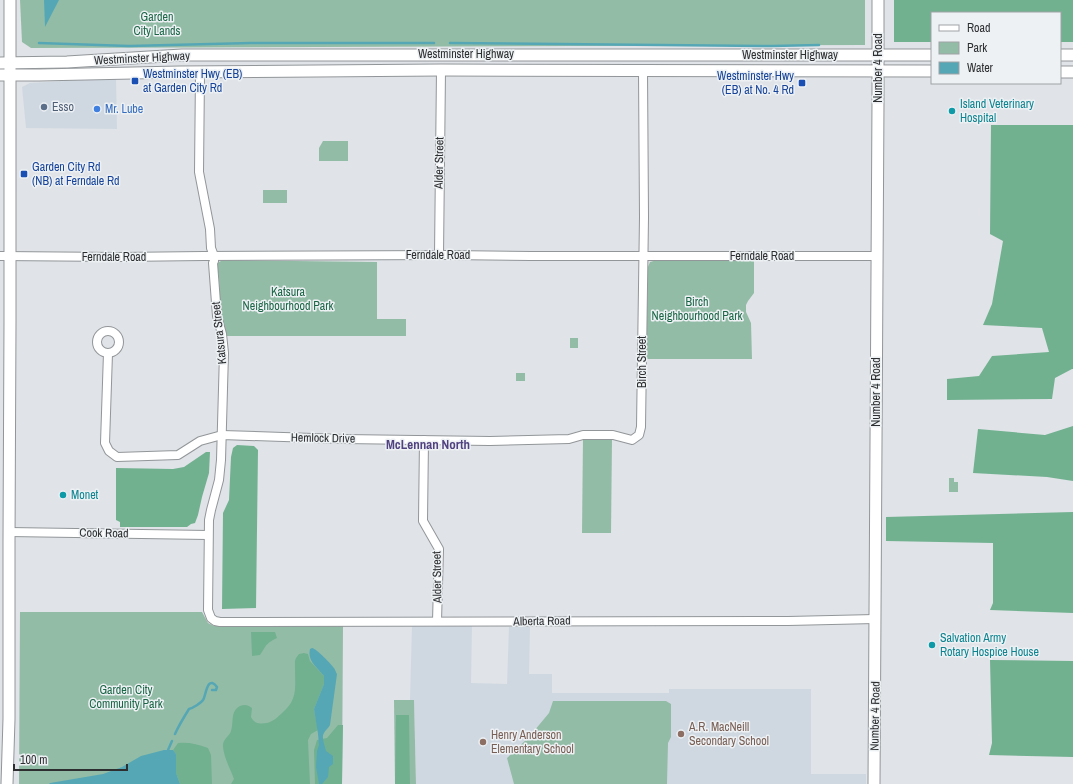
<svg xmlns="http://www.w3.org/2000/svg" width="1073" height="784" font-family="'Archivo Narrow',sans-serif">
  <rect width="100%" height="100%" fill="#e0e3e7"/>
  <g fill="#cfd8e1">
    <path d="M 116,78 L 117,129 L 26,128 L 22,87 L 30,83 Z"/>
    <path d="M 412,626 L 472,626 L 471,683 L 507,684 L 509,627 L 530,627 L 529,674 L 552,674 L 552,693 L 669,693 L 669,689 L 811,689 L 811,774 L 866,774 L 866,784 L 416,784 L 414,700 L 410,700 Z"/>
  </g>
  <g fill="#93bca6">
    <path d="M 20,0 L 865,0 L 865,45 L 31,48 L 22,42 Z"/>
    <path d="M 323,141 L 348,141 L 348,161 L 319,161 L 319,148 Z"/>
    <rect x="263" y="190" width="24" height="13"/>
    <path d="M 223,260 L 377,262 L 377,319 L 406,319 L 406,336 L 225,336 L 220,306 L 219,276 L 216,266 L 219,262 Z"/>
    <path d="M 657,260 L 754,260 L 754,293 L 748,301 L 746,305 L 746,312 L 751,323 L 752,359 L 646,359 L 648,267 L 650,262 Z"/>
    <rect x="570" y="338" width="8" height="10"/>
    <rect x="516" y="373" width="9" height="8"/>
    <path d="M 583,439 L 612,439 L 611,533 L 582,533 Z"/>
    <path d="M 949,478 L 954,478 L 954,482 L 958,482 L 958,492 L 949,492 Z"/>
    <path d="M 20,612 L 202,612 L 208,623 L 214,626 L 343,626 L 342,784 L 19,784 Z"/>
    <path d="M 394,700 L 414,700 L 416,784 L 395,784 Z"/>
    <path d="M 553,701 L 666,701 L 671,704 L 671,737 L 668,743 L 667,784 L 514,784 L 507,758 L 529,737 L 549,713 Z"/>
  </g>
  <g fill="#71b190">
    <path d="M 894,0 L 1073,0 L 1073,42 L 1060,42 L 1060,13 L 932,13 L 932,42 L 894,42 Z"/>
    <path d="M 991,125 L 1073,125 L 1073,369 L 1072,369 L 1055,378 L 1052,399 L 947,400 L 947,379 L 979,376 L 992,356 L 1049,352 L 1042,328 L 983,325 L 992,304 L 1003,241 L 990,234 Z"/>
    <path d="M 1073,426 L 1073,481 L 1047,477 L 973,473 L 978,429 L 1045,435 Z"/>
    <path d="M 237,445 L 254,446 L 258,450 L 256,608 L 222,609 L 223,513 L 229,500 L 231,457 L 233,448 Z"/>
    <path d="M 206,452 L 210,452 L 209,473 L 202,497 L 198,515 L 195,523 L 191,524 L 187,527 L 120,527 L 120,522 L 116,520 L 116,468 L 173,469 L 184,467 Z"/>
    <path d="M 1073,512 L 1073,613 L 990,610 L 993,603 L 993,543 L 886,541 L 886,517 Z"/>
    <path d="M 251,632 L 275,632 L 277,638 C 265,644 267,645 260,655 L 252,656 Z"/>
    <path d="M 304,653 L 308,654 L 310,661 L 324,676 L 324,684 L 314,709 L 318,730 L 311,734 L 308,740 L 310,784 L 231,784 L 234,779 C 230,768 224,758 223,747 C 222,739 229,737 231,731 C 234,722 230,711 240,706 C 245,704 248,705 252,708 L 251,717 C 255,724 259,724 267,723 C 272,722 278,717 282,713 C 298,700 295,687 295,668 C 295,661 294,660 299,654 Z"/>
    <path d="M 990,660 L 1073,661 L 1073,757 L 989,755 L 992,743 Z"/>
    <path d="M 396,715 L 409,715 L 410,784 L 395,784 Z"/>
    <path d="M 338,725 L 343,725 L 342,784 L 315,784 L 314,750 L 317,740 L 327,738 Z"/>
    <path d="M 178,743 C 189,742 197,744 208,748 L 211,755 L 212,784 L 180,784 L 176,773 L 176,754 L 173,750 Z"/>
  </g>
  <g fill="#56a7b5">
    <path d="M 44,0 L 59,0 L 45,27 Z"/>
    <path d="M 312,648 C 317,649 331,664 334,668 C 335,669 336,673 337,674 L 330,725 C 329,728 325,730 324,733 C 321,738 325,746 326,751 L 333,756 L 333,764 L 329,767 L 328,777 L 322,784 L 319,784 L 316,767 L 317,751 L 319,745 L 318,734 L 314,709 L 324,684 L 324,676 C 317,667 307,661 310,649 Z"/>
    <path d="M 164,750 L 173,750 L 176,754 L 176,773 L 180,784 L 49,784 L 50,783 L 103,774 L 122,767 L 141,756 Z"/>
  </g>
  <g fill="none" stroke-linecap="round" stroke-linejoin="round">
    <g stroke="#56a7b5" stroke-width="2.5">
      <path d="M 39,43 L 129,46 L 251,43 L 434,43"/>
      <path d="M 450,43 L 772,46 L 819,45"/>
      <path d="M 175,734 C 179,725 184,717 189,709 C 193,708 201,703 203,700 C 206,696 207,674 217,687 L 216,690 L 212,690"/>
      <path d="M 168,750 L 172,741"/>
    </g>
    <g stroke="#929699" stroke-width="10">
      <g id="street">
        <path d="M 200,73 L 199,172 L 210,229 L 211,248 L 214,256 L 214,261 L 213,263 L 217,316 L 222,334 L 224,353 L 221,460 L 219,480 L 211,510 L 209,520 L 208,610 L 211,618 L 215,621 L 220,622 L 788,621 L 875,619"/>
        <path d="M 439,255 L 441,70"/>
        <path d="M 0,256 L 119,257 L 204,256 L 448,255 L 531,256 L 877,256"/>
        <circle cx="108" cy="342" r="11"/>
        <path d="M 108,353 L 105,443 L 109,451 L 117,457 L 178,455 L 200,441 L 222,435 L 343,439 L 490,441 L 569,439 L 583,435 L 613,435 L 632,440 L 639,435 L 641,427 L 644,217 L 643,71"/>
        <path d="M 424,440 L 423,521 L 439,549 L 437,621"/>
        <path d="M 9,532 L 208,535"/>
      </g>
    </g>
    <g stroke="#929699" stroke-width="13">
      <g id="secondary">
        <path d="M 1060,55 L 1073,55"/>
        <path d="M 0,63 L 67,62 L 182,55 L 932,55"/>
        <path d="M 1060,72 L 1073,72"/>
        <path d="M 0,75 L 39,75 L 180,72 L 441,70 L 932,71"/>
        <path d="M 7,784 L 9,719 L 9,542 L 10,322 L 10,0"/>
        <path d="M 874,784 L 878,101 L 878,0"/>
      </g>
    </g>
    <use href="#street" stroke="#fff" stroke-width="8"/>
    <use href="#secondary" stroke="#fff" stroke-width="11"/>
  </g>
  <g fill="#1a4fb4" stroke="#edf1f4" stroke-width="1.5">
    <rect x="131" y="77" width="8" height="8" rx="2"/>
    <rect x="798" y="79" width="8" height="8" rx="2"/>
    <rect x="20" y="170" width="8" height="8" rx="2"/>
  </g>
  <circle fill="#5c6f8a" stroke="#edf1f4" stroke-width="1.5" cx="44" cy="107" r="4"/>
  <circle fill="#3f7fe0" stroke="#edf1f4" stroke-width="1.5" cx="97" cy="109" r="4"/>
  <g fill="#0f9aa8" stroke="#edf1f4" stroke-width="1.5">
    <circle cx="952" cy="111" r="4"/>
    <circle cx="63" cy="495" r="4"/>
    <circle cx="932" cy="645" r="4"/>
  </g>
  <g fill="#8d6e63" stroke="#edf1f4" stroke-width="1.5">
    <circle cx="681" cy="734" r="4"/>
    <circle cx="483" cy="742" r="4"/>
  </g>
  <g text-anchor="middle" stroke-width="3" stroke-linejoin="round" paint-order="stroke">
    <g font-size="12" fill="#1a6545" stroke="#edf1f4">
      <text x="157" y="21">Garden<tspan x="157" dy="14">City Lands</tspan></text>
      <text x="288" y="296">Katsura<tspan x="288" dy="14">Neighbourhood Park</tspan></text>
      <text x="697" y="306">Birch<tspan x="697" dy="14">Neighbourhood Park</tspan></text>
      <text x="126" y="694">Garden City<tspan x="126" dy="14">Community Park</tspan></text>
    </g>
    <g font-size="12" fill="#2d2e30" stroke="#edf1f4">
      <text x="466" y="58">Westminster Highway</text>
      <text x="790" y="59">Westminster Highway</text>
      <text transform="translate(142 58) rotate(-3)" y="4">Westminster Highway</text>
      <text transform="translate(878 68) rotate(-90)" y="4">Number 4 Road</text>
      <text transform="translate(439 163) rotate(-89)" y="4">Alder Street</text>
      <text x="438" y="259">Ferndale Road</text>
      <text x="762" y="260">Ferndale Road</text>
      <text x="114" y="261">Ferndale Road</text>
      <text transform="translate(219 333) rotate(-96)" y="4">Katsura Street</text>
      <text transform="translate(642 362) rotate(-90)" y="4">Birch Street</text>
      <text transform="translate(876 392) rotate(-90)" y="4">Number 4 Road</text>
      <text transform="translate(323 438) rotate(1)" y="4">Hemlock Drive</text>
      <text transform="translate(104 533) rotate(1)" y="4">Cook Road</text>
      <text transform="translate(437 577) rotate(-91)" y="4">Alder Street</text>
      <text transform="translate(542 621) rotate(-1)" y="4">Alberta Road</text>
      <text transform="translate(875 716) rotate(-89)" y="4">Number 4 Road</text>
    </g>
    <g font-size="12" fill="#164399" stroke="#edf1f4" text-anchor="start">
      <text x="143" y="78">Westminster Hwy (EB)<tspan x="143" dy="14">at Garden City Rd</tspan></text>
      <text x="794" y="80" text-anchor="end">Westminster Hwy<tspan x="794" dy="14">(EB) at No. 4 Rd</tspan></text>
      <text x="32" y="171">Garden City Rd<tspan x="32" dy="14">(NB) at Ferndale Rd</tspan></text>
    </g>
    <g font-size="12" fill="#0d838f" stroke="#edf1f4" text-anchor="start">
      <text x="960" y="108">Island Veterinary<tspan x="960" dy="14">Hospital</tspan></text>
      <text x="71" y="499">Monet</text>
      <text x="940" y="642">Salvation Army<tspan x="940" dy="14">Rotary Hospice House</tspan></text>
    </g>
    <g font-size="12" fill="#4e5e75" stroke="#edf1f4" text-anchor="start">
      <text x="52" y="111">Esso</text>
    </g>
    <g font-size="12" fill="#366cbe" stroke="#edf1f4" text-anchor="start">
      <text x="105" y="113">Mr. Lube</text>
    </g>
    <g font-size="12" fill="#785e54" stroke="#edf1f4" text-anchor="start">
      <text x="689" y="731">A.R. MacNeill<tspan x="689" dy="14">Secondary School</tspan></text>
      <text x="491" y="739">Henry Anderson<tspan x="491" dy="14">Elementary School</tspan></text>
    </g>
    <g font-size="13" font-weight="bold" fill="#504280" stroke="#edf1f4">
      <text x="428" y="449">McLennan North</text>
    </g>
  </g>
  <rect x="931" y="12" width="130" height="72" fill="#edf1f4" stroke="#a0a3a6"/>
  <rect x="939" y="25" width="20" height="6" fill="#ffffff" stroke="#a0a3a6"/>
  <text x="967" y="32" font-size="12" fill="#2d2e30">Road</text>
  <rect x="939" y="42" width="20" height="12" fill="#93bca6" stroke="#a0a3a6"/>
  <text x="967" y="52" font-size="12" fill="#2d2e30">Park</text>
  <rect x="939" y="62" width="20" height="12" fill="#56a7b5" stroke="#a0a3a6"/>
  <text x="967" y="72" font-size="12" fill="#2d2e30">Water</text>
  <path d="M14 764v6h113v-6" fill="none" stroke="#2d2e30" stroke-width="2"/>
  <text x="20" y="764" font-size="12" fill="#2d2e30" stroke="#edf1f4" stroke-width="3" paint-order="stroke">100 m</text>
</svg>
